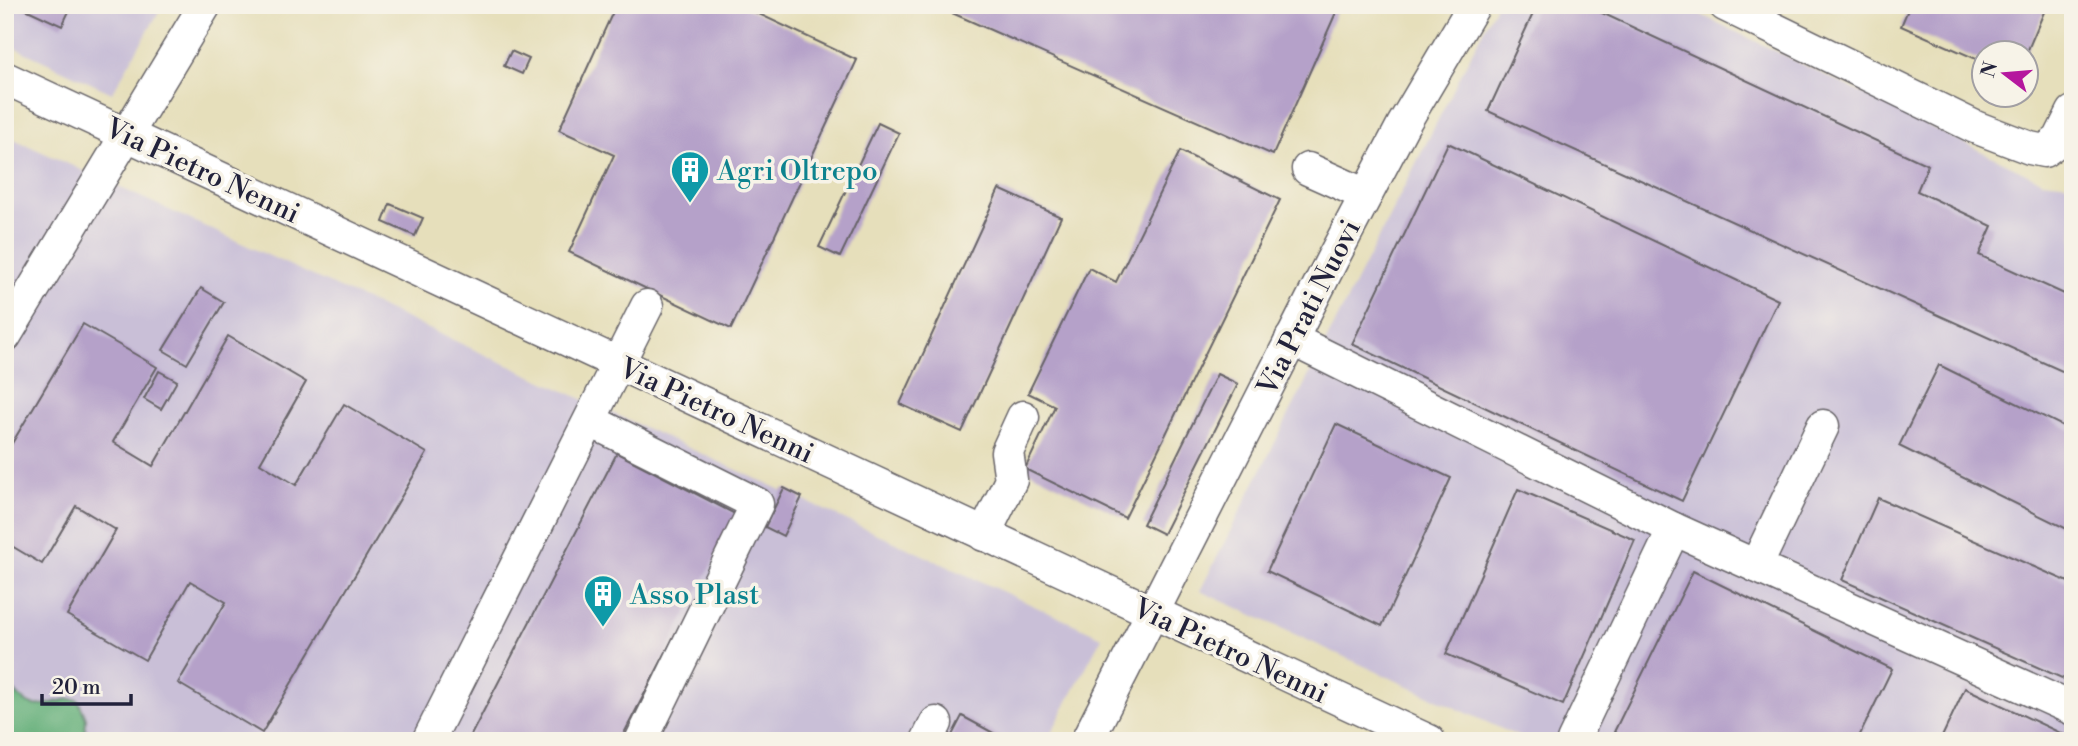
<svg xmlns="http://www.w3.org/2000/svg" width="2078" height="746" font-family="'Libre Bodoni',serif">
  <rect width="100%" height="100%" fill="#f7f3e8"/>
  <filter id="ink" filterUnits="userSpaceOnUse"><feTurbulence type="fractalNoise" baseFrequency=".0143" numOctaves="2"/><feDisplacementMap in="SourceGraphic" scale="14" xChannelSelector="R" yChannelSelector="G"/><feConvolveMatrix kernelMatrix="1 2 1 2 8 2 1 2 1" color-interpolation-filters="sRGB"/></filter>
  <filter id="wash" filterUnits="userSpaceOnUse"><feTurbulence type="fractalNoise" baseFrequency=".00686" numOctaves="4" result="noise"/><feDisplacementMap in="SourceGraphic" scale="28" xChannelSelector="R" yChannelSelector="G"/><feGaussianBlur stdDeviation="1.57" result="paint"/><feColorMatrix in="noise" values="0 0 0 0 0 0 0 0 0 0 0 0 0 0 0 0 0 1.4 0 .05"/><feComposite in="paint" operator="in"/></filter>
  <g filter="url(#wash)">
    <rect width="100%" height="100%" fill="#e6dfbb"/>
    <g fill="#c9bfd7">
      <path d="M 5,5 L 163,5 L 112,93 L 5,43 Z"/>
      <path d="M 1496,5 L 1681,5 L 2042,181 L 2071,184 L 2073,182 L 2073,741 L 1528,741 L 1200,591 Z"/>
      <path d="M 5,135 L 1102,637 L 1047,741 L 5,741 Z"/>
    </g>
    <path fill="#61ad77" stroke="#426859" stroke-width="2" d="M 5,686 C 17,690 22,703 33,705 C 49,708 62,696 78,700 L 86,718 L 85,741 L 5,741 Z"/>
    <g id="blocks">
      <g fill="#b5a1c9">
        <path d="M 17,5 L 72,5 L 62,26 Z"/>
        <path d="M 616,5 L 740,5 L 857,60 L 731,329 L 569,252 L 614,155 L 559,130 Z"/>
        <path d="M 934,5 L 1330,5 L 1338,8 L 1273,155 Z"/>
        <path d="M 1537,5 L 1585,5 L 1928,165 L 1917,191 L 1992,226 L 1979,255 L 2073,298 L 2073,376 L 1488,111 Z"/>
        <path d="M 1910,5 L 2047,5 L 2027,52 L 1983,52 L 1983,62 L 1901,26 Z"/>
        <path d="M 511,51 L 529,59 L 522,74 L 504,66 Z"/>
        <path d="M 878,123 L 899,133 L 840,257 L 819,247 Z"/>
        <path d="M 1448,143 L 1778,300 L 1682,501 L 1352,344 Z"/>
        <path d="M 1180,151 L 1280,200 L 1125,518 L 1025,469 L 1055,406 L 1028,393 L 1089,268 L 1116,282 Z"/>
        <path d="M 999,189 L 1061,217 L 962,432 L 900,404 Z"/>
        <path d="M 390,204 L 423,218 L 415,236 L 383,222 Z"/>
        <path d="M 201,288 L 224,302 L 187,364 L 163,350 Z"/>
        <path d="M 83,324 L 157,367 L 113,442 L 153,466 L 228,336 L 306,382 L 260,463 L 296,485 L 344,404 L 427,453 L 262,733 L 178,683 L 226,602 L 190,581 L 145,660 L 67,615 L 116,530 L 76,506 L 42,564 L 5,542 L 5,455 Z"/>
        <path d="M 1939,365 L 2073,431 L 2073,532 L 1899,446 Z"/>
        <path d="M 159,371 L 177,381 L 161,409 L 144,399 Z"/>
        <path d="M 1217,374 L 1238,384 L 1163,534 L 1143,524 Z"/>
        <path d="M 1336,424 L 1451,478 L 1382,626 L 1267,571 Z"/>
        <path d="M 617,453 L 737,515 L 620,741 L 468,741 Z"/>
        <path d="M 784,488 L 802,497 L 783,536 L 765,527 Z"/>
        <path d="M 1518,489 L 1635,540 L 1563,705 L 1446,654 Z"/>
        <path d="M 1878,498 L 2073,584 L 2073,683 L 1842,580 Z"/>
        <path d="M 1693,571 L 1892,669 L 1857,741 L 1632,741 L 1614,732 Z"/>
        <path d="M 1965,688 L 2073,739 L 2073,741 L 1940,741 Z"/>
        <path d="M 962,716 L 1008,741 L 949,741 Z"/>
      </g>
    </g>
  </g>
  <g filter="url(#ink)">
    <use href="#blocks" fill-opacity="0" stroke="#676468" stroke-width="2"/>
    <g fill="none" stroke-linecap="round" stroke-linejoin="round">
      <g stroke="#676468" stroke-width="35">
        <g id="minor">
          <path d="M 1725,5 L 1975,127 L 2030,148 L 2044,151 L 2059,140 L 2073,112"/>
          <path d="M 5,78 L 1429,741"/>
          <path d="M 1308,169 L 1366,195"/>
          <path d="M 5,336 L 205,5"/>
          <path d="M 1291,339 L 1674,529"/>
          <path d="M 591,421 L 757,504 L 641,741"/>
          <path d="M 984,535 L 1011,480 L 1007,452 L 1023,417"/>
          <path d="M 1756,566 L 1823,426"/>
          <path d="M 428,741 L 647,306"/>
          <path d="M 927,741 L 936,723"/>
          <path d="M 1087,741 L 1333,258 L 1403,125 L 1474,5"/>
          <path d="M 1573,741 L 1674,529 L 2073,709"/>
        </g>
      </g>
      <use href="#minor" stroke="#fff" stroke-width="32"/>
    </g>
  </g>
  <defs>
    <g id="building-pin" transform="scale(2.0125)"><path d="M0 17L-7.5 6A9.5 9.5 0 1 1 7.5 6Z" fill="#0f9aa8" stroke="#f7f3e8"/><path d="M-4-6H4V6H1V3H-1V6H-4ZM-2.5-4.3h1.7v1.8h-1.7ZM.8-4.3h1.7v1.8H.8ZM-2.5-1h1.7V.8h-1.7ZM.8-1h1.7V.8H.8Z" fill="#fff"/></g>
  </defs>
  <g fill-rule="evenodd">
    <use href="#building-pin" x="690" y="170"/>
    <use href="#building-pin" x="603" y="594"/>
  </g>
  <g text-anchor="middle" stroke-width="7" stroke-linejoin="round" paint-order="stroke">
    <g font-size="28" fill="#22223b" stroke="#f7f3e8">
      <text transform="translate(203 170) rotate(25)" y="10">Via Pietro Nenni</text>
      <text transform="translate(1308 307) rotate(-63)" y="10">Via Prati Nuovi</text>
      <text transform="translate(717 410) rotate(25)" y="10">Via Pietro Nenni</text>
      <text transform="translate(1231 650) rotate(25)" y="10">Via Pietro Nenni</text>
    </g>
    <g font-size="28" fill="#0d838f" stroke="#f7f3e8" text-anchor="start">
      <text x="717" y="180">Agri Oltrepo</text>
      <text x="630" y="604">Asso Plast</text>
    </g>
  </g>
  <rect width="2078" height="746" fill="none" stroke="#f7f3e8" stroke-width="28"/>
  <g transform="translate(2005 74) rotate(286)"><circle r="33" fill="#f7f3e8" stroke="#a29fa3" stroke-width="2"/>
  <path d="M0-5L12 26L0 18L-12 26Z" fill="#b5179e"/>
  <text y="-10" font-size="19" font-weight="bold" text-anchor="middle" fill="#22223b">N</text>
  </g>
  <path d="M42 694v10h89v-10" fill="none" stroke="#22223b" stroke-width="3.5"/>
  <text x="52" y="694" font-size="21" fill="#22223b" stroke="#f7f3e8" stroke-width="5" paint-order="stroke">20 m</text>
</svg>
